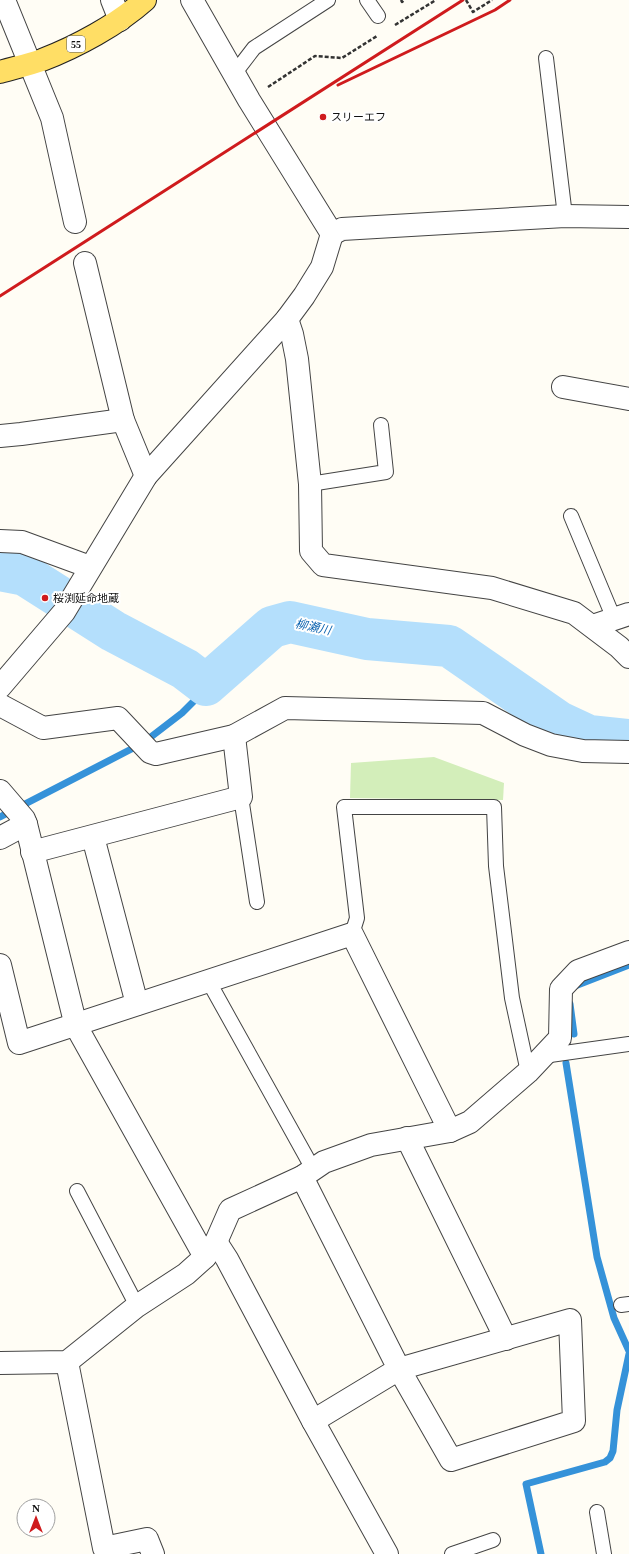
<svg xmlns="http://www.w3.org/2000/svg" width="629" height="1554" font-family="'Times New Roman','Noto Sans JP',serif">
  <rect width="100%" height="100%" fill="#fffdf5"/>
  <path fill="#d3eeba" d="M 434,757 L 504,783 L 503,800 L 350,798 L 351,763 Z"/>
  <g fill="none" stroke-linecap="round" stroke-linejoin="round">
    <g stroke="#3592d9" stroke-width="7">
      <path d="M 0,817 L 143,743 L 182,713 L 203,692 L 206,685"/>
      <path d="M 575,986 L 629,965"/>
      <path d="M 570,1004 L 574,1034"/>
      <path d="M 566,1063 L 597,1257 L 614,1318 L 629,1351"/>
      <path d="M 541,1554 L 526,1484 L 605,1462 L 610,1458 L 613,1451 L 617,1410 L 629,1354"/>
    </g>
    <path stroke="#b4dffc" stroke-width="42" d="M 0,570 L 25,575 L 113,631 L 185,669 L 206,685 L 272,627 L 290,622 L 367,639 L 449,646 L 559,722 L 589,736 L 629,740"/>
    <g stroke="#444" stroke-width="16">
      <g id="lane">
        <path d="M 367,0 L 378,16"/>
        <path d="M 546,58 L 565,216"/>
        <path d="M 234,74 L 254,48 L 328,0"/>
        <path d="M 310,484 L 386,472 L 381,425"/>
        <path d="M 571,516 L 614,619"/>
        <path d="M 241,797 L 257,902"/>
        <path d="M 352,934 L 357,918 L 344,807 L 494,807 L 496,866 L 512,998 L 528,1072"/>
        <path d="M 209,982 L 313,1169"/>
        <path d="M 543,1056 L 629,1044"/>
        <path d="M 77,1191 L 137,1306"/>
        <path d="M 621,1305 L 629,1304"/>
        <path d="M 597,1512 L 604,1554"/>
        <path d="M 452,1554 L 493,1540"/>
      </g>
    </g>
    <g stroke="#444" stroke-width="24">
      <g id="street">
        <path d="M 4,0 L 52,118 L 75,222"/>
        <path d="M 112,0 L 120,20"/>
        <path d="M 332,234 L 342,229 L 565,216 L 629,217"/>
        <path d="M 85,263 L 123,420 L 146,476"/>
        <path d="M 287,319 L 292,334 L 297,359 L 310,484 L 311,551 L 323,565 L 492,588 L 574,613 L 619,647 L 629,657"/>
        <path d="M 563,387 L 629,399"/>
        <path d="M 0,436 L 21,434 L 123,420"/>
        <path d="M 0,541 L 22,542 L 90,567"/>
        <path d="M 593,626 L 629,614"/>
        <path d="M 0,687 L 64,612 L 146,476 L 287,319 L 304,296 L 322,267 L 332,234 L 249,100 L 192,0"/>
        <path d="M 0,705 L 43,728 L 118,718 L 150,752 L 156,754 L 234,736 L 285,708 L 483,713 L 525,735 L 551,745 L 583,751 L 629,752"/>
        <path d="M 0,791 L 24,819 L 26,824 L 76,1026 L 205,1257"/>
        <path d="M 93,837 L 137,1004"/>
        <path d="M 0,838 L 26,824"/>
        <path d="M 32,852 L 241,797 L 234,736"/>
        <path d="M 0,965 L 19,1043 L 352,934 L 450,1131"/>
        <path d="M 407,1138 L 506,1339"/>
        <path d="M 302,1177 L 399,1369 L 451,1460 L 574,1421 L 570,1320 L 399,1369 L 313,1421"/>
        <path d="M 216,1242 L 227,1259 L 313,1421 L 387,1554"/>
        <path d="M 67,1362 L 104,1548 L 147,1539 L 153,1554"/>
        <path d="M 0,1363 L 67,1362 L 137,1306 L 186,1274 L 205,1257 L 216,1242 L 230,1210 L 302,1177 L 324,1162 L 371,1145 L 450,1131 L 470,1122 L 528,1072 L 560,1038 L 561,989 L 578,971 L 629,952"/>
      </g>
    </g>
    <g stroke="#222" stroke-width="24">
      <path id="primary" d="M 0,72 C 14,68 28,65 42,60 C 76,47 117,25 145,0"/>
    </g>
    <g stroke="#333" stroke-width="2.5" stroke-dasharray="4 2" stroke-linecap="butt">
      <path d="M 401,0 L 402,2 L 404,0"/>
      <path d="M 466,0 L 473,12 L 492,0"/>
      <path d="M 395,25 L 436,0"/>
      <path d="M 268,87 L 315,56 L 342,58 L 377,36"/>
    </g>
    <use href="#lane" stroke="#fff" stroke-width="14"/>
    <use href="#street" stroke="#fff" stroke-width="22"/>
    <use href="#primary" stroke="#ffde65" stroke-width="22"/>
    <g stroke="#cf1b1d" stroke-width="3">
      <path d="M 338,85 L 495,10 L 510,0"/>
      <path d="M 0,296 L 463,0"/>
    </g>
  </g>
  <g fill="#cf1b1d" stroke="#fff" stroke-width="1.5">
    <circle cx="323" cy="117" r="4"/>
    <circle cx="45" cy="598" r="4"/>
  </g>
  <g text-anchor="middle" stroke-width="4" stroke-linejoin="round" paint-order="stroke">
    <rect fill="#fff" stroke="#585858" stroke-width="1" x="67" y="36" width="18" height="16" rx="3"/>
    <g font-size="10" font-weight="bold" fill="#111">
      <text x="76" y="48">55</text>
    </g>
    <g font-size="11" fill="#111" stroke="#fff" text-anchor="start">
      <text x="331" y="121">スリーエフ</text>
      <text x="53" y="602">桜渕延命地蔵</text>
    </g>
    <g font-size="12" font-style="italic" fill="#0d64b0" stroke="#fff">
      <text transform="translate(313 627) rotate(12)" y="4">柳瀬川</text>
    </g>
  </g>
  <g transform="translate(36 1518)"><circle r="19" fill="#ffffff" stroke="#a0a0a0"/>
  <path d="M0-3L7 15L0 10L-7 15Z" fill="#cf1b1d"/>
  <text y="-6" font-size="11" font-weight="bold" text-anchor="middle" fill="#111111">N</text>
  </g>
</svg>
